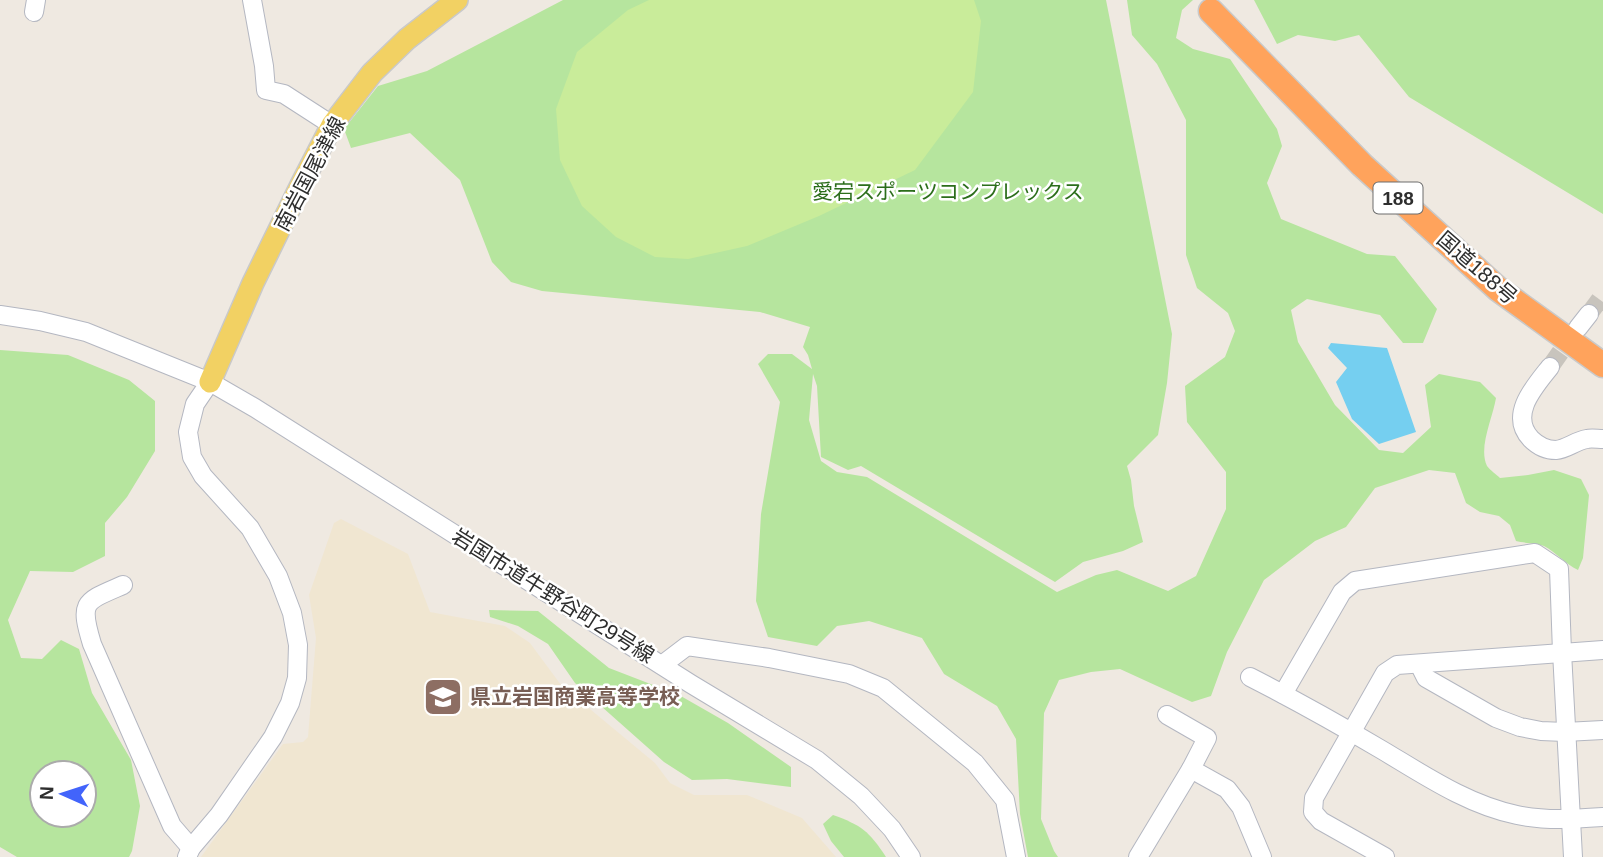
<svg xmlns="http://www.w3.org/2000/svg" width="1603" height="857" font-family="Helvetica,'Noto Sans JP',sans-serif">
  <rect width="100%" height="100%" fill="#efe9e1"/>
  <path fill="#f0e6d1" d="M 341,519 L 408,554 L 430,612 L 505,626 L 530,643 L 561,685 L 655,763 L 670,783 L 694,795 L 747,795 L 802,818 L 836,857 L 201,857 L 283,744 L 303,742 L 308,737 L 316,638 L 309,595 L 334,523 Z"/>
  <g fill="#b6e59e" fill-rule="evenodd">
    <path d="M 563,0 L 1106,0 L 1172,334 L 1167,383 L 1158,435 L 1127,466 L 1131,480 L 1134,506 L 1143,542 L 1123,551 L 1083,562 L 1055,582 L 861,466 L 848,470 L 821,457 L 817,386 L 813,374 L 809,420 L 821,461 L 837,472 L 867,477 L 1057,592 L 1096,575 L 1117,570 L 1168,591 L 1196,576 L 1226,509 L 1226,472 L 1187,422 L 1185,386 L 1225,357 L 1235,331 L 1228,313 L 1197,288 L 1186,255 L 1186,120 L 1157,64 L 1132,35 L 1127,0 L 1193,0 L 1182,10 L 1176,38 L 1193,49 L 1230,59 L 1277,129 L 1282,146 L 1267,183 L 1281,219 L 1367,254 L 1395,256 L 1437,309 L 1423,343 L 1403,343 L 1380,315 L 1307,299 L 1291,310 L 1298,342 L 1335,405 L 1379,450 L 1403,453 L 1431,427 L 1425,385 L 1439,374 L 1480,382 L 1496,398 C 1493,417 1478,448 1487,466 C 1490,470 1497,475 1500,478 L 1528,475 L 1554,470 L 1581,479 L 1589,495 L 1583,558 L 1578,570 C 1565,564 1556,552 1544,546 C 1539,544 1524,543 1516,541 L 1510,525 L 1499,516 L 1480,512 L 1466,503 L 1455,473 L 1429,470 L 1375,488 L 1346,527 L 1315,541 L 1264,580 L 1227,652 L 1211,696 L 1192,702 L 1120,669 L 1091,672 L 1059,680 L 1044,713 L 1041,819 L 1054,851 L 1058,857 L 1028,857 L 1020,814 L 1016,739 L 997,706 L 944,674 L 922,638 L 869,621 L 837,626 L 817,646 L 768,637 L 756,601 L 761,514 L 780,402 L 758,364 L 768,354 L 792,354 L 812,369 L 808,355 L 803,347 L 810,327 L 760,312 L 542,291 L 511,282 L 492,262 L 460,180 L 410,133 L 351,148 L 344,129 L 378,86 L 427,71 Z"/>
    <path d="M 1254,0 L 1603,0 L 1603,214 L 1409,97 L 1359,35 L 1335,41 L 1298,35 L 1277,44 Z"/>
    <path d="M 0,350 L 68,355 L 129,380 L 155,401 L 155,451 L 127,497 L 105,523 L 105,556 L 73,572 L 30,571 L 8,620 L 21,658 L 42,659 L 61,640 L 79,649 L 92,693 L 131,760 L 140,806 L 132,851 L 129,857 L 17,857 L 0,847 ZM 42,773 L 84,773 L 84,815 L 42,815 Z"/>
    <path d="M 489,610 L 538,611 L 609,668 L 679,695 L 728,723 L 791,767 L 791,787 L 727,779 L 692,780 L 664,762 L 575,683 L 548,644 L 518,626 L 490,617 Z"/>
    <path d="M 833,815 C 861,825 869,831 886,857 L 844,857 L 831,841 L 823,824 Z"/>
  </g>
  <path fill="#c9ec9a" d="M 649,0 L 974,0 L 981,21 L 973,92 L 915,170 L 819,216 L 747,246 L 688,259 L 655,257 L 616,237 L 582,206 L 560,160 L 556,109 L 577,52 L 628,10 Z"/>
  <path fill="#75cff0" d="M 1331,343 L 1387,348 L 1416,432 L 1379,444 L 1352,419 L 1336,382 L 1347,368 L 1328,348 Z"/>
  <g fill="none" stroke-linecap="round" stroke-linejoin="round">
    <g stroke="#c8c4bd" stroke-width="18" stroke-dasharray="18 9" stroke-linecap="butt">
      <path d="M 1589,314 L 1603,295"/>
      <path d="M 1550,367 L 1574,333"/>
    </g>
    <g stroke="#b4b7c1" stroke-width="20">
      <g id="minor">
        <path d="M 252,0 L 264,66 L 266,90 L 284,94 L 332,125"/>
        <path d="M 34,12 L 36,0"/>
        <path d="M 0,315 L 40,321 L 86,332 L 210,382 L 255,408 L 691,684 L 817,760 L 861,796 L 892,829 L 911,857"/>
        <path d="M 1578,328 L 1589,314"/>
        <path d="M 1550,367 C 1535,386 1508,415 1531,439 C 1537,445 1546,450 1556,450 C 1567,449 1575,441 1587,439 C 1591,438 1598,439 1603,439"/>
        <path d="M 123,585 C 84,602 79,601 92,644 L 172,826 L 191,848"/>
        <path d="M 1419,664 L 1426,678 L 1496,718 L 1520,727 L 1541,731 L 1565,732 L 1603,730"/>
        <path d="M 662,665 L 687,646 L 769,658 L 849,674 L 883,688 L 975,763 L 1005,800 L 1016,857"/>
        <path d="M 1250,677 C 1295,700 1338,724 1382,750 C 1424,775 1468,805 1517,815 C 1545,821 1575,819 1603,817"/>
        <path d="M 1283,694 L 1342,592 L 1355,581 L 1535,553 L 1559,569 L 1562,652 L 1573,857"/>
        <path d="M 1191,769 L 1227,789 L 1241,807 L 1262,857"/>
        <path d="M 187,857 L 191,848 L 219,815 L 273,737 L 290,703 L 297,678 L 298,645 L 292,613 L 278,576 L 250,528 L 203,476 L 192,457 L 188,432 L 195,404 L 210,382"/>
        <path d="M 1138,857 L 1191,769 L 1207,738 L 1167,715"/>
        <path d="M 1385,857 L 1321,821 L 1313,812 L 1314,798 L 1385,673 L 1397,665 L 1603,650"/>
      </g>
    </g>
    <g stroke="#c9c9c9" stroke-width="24">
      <path id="major" d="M 210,382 L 253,283 L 302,183 L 332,125 L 372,73 L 407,39 L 457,0"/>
    </g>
    <g stroke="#c9c9c9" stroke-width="27">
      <path id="highway" d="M 1211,11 L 1362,165 L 1498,289 L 1603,365"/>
    </g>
    <use href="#minor" stroke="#fff" stroke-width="18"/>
    <use href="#major" stroke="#f2d163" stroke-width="21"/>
    <use href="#highway" stroke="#ffa35c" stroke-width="24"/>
  </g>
  <defs>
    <g id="school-square" transform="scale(2.0125)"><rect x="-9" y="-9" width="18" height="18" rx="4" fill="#8d6e63" stroke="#fff"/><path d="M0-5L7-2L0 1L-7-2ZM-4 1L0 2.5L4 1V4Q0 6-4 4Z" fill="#fff"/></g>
  </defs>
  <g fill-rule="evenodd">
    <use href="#school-square" x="443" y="697"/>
  </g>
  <g text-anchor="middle" stroke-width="5" stroke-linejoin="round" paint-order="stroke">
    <rect fill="#fff" stroke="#6d6d6d" stroke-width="2" x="1373.5" y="182.5" width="49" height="31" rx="5"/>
    <g font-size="19" font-weight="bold" fill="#2e2e2e">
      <text x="1398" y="205">188</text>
    </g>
    <g font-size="21" fill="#2e2e2e" stroke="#fff">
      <text transform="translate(310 174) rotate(-62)" y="7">南岩国尾津線</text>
      <text transform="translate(1477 268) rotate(41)" y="7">国道188号</text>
      <text transform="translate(553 596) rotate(32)" y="7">岩国市道牛野谷町29号線</text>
    </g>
    <g font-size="21" fill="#2c6e1b" stroke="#fff">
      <text x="948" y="199">愛宕スポーツコンプレックス</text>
    </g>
    <g font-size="21" font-weight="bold" fill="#785e54" stroke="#fff" text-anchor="start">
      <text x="470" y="704">県立岩国商業高等学校</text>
    </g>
  </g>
  <g transform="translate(63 794) rotate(273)"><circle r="33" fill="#ffffff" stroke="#ababab" stroke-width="2"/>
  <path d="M0-5L12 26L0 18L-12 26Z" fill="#4264fb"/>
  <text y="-10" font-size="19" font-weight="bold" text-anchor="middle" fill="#2e2e2e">N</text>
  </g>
</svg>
